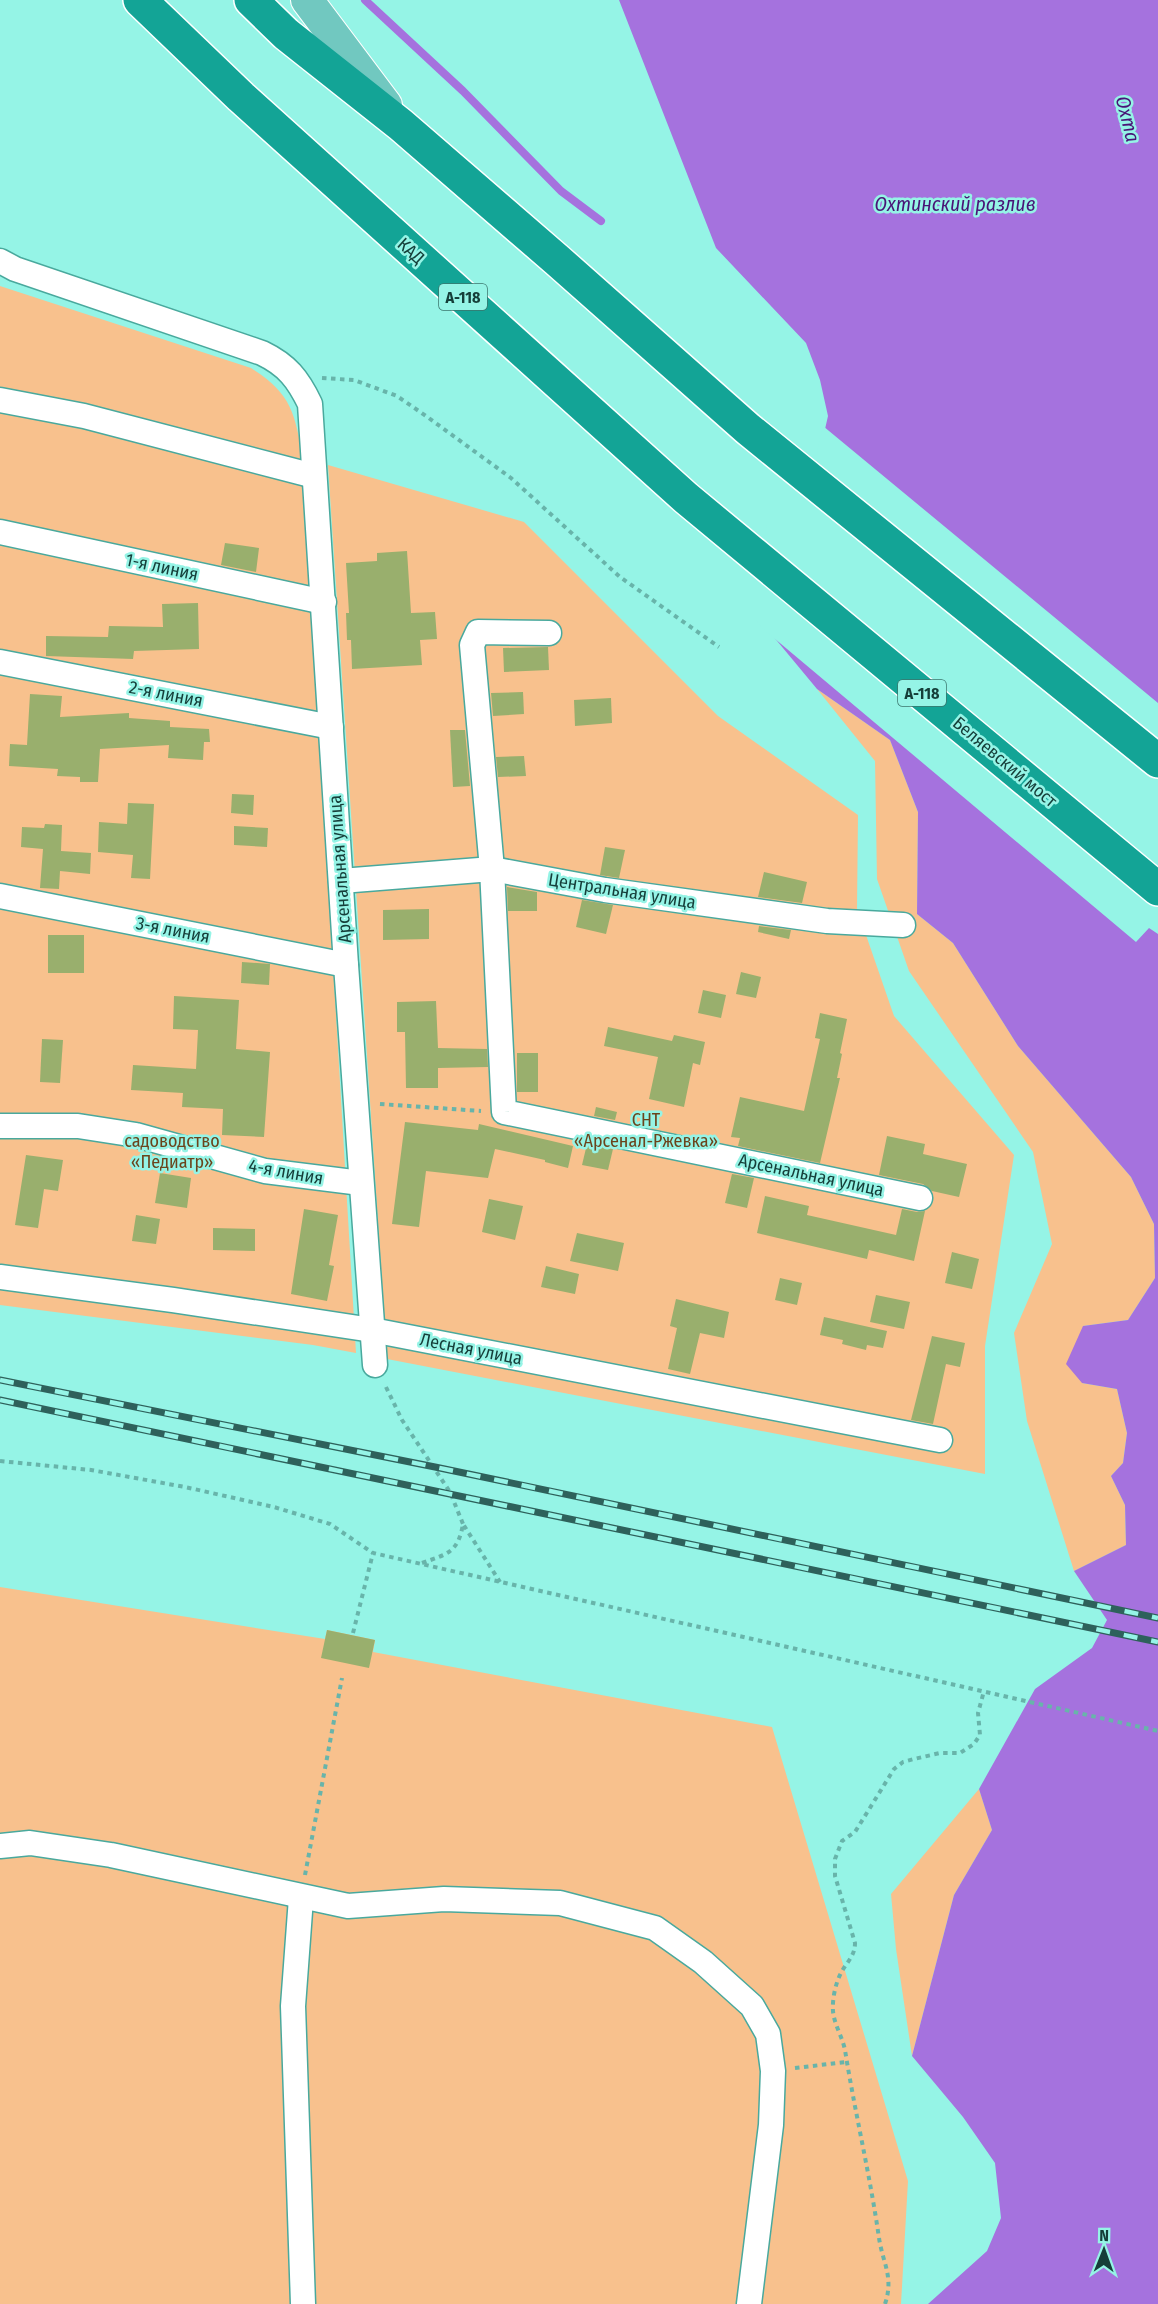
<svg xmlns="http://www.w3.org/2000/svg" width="1158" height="2304" font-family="'Fira Sans Condensed',sans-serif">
  <rect width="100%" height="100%" fill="#95f4e6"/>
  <g fill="#f8c18d">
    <path d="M 0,286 L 251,368 C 292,394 294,412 303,457 L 356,1353 L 313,1345 L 0,1305 Z"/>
    <path d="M 328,465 L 524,522 L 718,716 L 858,815 L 857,909 L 894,1016 L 1014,1155 L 985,1346 L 985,1474 L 387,1359 Z"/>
    <path d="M 817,689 L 890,740 L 918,812 L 917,914 L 953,943 L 1018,1046 L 1131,1177 L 1154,1224 L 1155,1278 L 1128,1320 L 1083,1326 L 1082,1383 L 1117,1389 L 1127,1433 L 1123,1463 L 1111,1476 L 1125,1505 L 1126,1545 L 1074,1571 L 1027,1421 L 1014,1333 L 1052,1244 L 1033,1152 L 909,971 L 877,879 L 875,761 Z"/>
    <path d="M 0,1587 L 325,1639 L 327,1630 L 375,1640 L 373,1652 L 772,1727 L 908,2181 L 901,2304 L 0,2304 Z"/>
    <path d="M 979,1789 L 992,1830 L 954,1895 L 912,2056 L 896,1949 L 891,1894 Z"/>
  </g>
  <path fill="#a572de" d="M 619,0 L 1158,0 L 1158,2304 L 928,2304 L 987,2251 L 1001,2218 L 995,2163 L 963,2117 L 912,2056 L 954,1895 L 992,1830 L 979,1789 L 1035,1689 L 1092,1648 L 1107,1620 L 1074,1571 L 1126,1545 L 1125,1505 L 1111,1476 L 1123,1463 L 1127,1433 L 1117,1389 L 1082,1383 L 1066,1364 L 1083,1326 L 1128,1320 L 1155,1278 L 1154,1224 L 1131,1177 L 1018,1046 L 953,943 L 917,914 L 918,812 L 890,740 L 817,689 L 758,618 L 813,482 L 828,416 L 820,380 L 806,343 L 716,248 Z"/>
  <path fill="#95f4e6" d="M 823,426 L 1158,703 L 1158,934 L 1149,928 L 1136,942 L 762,628 L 756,620 L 756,579 L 767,524 L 810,481 Z"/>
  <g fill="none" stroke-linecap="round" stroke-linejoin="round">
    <path stroke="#a572de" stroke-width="8" d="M 365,0 L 463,91 L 561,191 L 601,221"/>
  </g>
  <g fill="#99af6d">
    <path d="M 225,543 L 259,548 L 256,572 L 221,565 Z"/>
    <path d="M 407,551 L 411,613 L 435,612 L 437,639 L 420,640 L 422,665 L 352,669 L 351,640 L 347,640 L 346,613 L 349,613 L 346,563 L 377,561 L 377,553 Z"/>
    <path d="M 198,603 L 199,649 L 134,651 L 133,659 L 46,656 L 46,636 L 108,637 L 109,626 L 163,627 L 162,604 Z"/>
    <path d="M 548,647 L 549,670 L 504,672 L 503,648 Z"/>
    <path d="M 523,692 L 524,714 L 493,716 L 491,693 Z"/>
    <path d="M 30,694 L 62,696 L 60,717 L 129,713 L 129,718 L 170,721 L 170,727 L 209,729 L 210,742 L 204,742 L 203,760 L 168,758 L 169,745 L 100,749 L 98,782 L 80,782 L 80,777 L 57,776 L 58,769 L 9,766 L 10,744 L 27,745 Z"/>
    <path d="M 611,698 L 612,723 L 575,726 L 574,700 Z"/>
    <path d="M 450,730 L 465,730 L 470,786 L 453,787 Z"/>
    <path d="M 524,756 L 526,776 L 498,777 L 496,757 Z"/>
    <path d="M 232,794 L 254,795 L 253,815 L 231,813 Z"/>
    <path d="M 128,803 L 154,804 L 150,879 L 131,878 L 133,855 L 98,852 L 99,822 L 127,824 Z"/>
    <path d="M 45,824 L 62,825 L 61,851 L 91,853 L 90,874 L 60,871 L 59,889 L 40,888 L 43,849 L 21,847 L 22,827 L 44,828 Z"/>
    <path d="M 234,826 L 268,828 L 267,847 L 234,845 Z"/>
    <path d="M 605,847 L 625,850 L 619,878 L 600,875 Z"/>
    <path d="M 764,872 L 807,882 L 802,903 L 758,897 Z"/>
    <path d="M 507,887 L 537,892 L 537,911 L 508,911 Z"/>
    <path d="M 582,900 L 613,905 L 606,934 L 576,927 Z"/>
    <path d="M 429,909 L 429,939 L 383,940 L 383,910 Z"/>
    <path d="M 759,926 L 791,930 L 789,939 L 758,932 Z"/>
    <rect x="48" y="935" width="36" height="38"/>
    <path d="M 242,962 L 270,964 L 269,985 L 241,983 Z"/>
    <path d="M 741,972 L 761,977 L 756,998 L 736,994 Z"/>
    <path d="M 703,990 L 726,995 L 721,1018 L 698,1013 Z"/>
    <path d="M 174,996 L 239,1000 L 236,1049 L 270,1052 L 264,1137 L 222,1135 L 223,1109 L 182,1107 L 183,1093 L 131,1090 L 133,1065 L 196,1069 L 198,1030 L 173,1029 Z"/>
    <path d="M 436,1001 L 438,1048 L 487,1049 L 488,1067 L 438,1068 L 438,1088 L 406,1088 L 405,1032 L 397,1032 L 397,1002 Z"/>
    <path d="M 820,1013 L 847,1019 L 840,1053 L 842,1054 L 837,1078 L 840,1078 L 820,1163 L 738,1146 L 740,1138 L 731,1137 L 740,1097 L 804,1111 L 820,1039 L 815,1038 Z"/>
    <path d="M 608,1027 L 672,1041 L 674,1035 L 705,1042 L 700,1065 L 693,1063 L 684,1107 L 649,1099 L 658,1057 L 604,1046 Z"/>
    <path d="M 42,1039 L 63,1040 L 60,1083 L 40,1082 Z"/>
    <rect x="517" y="1053" width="21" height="39"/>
    <path d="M 596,1107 L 617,1112 L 615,1120 L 594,1116 Z"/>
    <path d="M 405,1122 L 478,1130 L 479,1124 L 573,1146 L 568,1168 L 545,1162 L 545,1160 L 495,1149 L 488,1178 L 426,1171 L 419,1227 L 392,1224 Z"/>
    <path d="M 887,1136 L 925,1144 L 923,1154 L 967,1164 L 959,1197 L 932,1191 L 923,1184 L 879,1175 Z"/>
    <path d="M 587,1144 L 613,1149 L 608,1170 L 582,1165 Z"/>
    <path d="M 26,1155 L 63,1160 L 58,1191 L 44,1189 L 38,1228 L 15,1225 Z"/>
    <path d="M 160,1173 L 191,1178 L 187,1208 L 155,1203 Z"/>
    <path d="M 732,1174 L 754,1178 L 747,1208 L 725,1203 Z"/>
    <path d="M 765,1196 L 809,1206 L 807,1215 L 896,1235 L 902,1209 L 917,1212 L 925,1211 L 914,1261 L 869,1250 L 867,1259 L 757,1233 Z"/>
    <path d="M 489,1199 L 523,1206 L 515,1240 L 482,1232 Z"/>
    <path d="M 304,1209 L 338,1215 L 329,1265 L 334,1266 L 327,1301 L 291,1294 Z"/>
    <path d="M 136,1215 L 160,1219 L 156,1244 L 132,1241 Z"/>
    <path d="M 213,1228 L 255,1229 L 255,1251 L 213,1250 Z"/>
    <path d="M 577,1233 L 624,1243 L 618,1271 L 570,1261 Z"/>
    <path d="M 952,1252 L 979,1259 L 972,1289 L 945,1283 Z"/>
    <path d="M 546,1266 L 579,1274 L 575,1294 L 541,1287 Z"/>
    <path d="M 780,1278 L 802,1283 L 797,1305 L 775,1300 Z"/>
    <path d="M 876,1295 L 910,1302 L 904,1329 L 870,1322 Z"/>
    <path d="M 676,1299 L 729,1312 L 724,1338 L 700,1333 L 690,1374 L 668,1369 L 677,1328 L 670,1326 Z"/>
    <path d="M 824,1317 L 887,1331 L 883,1348 L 867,1345 L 866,1350 L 842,1344 L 843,1340 L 820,1335 Z"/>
    <path d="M 932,1336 L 965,1343 L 960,1367 L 946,1364 L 933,1424 L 911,1420 Z"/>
    <path d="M 327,1630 L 375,1640 L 369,1668 L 321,1658 Z"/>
  </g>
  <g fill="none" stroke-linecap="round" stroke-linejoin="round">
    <g stroke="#49a99d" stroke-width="27">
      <g id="minor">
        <path d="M 0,261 L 15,269 L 262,353 C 287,365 298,379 310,404 L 346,965 L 375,1365"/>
        <path d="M 0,400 L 84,416 L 314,476"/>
        <path d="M 0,532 L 324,602"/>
        <path d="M 549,633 L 478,632 L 472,645 L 492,869 L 504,1112 L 920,1198"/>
        <path d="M 0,662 L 331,727"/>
        <path d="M 341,881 L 492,869 L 605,890 L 827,921 L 903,925"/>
        <path d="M 0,896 L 346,965"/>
        <path d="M 0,1126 L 78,1126 L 136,1135 L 265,1171 L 361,1183"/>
        <path d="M 0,1277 L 173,1300 L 372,1330 L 940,1440"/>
        <path d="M 0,1846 L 30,1843 L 111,1855 L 348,1906 L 444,1899 L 560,1903 L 655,1928 L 703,1962 L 752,2006 L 768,2034 L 773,2071 L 771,2125 L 749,2304"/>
        <path d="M 301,1898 L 293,2006 L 303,2304"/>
      </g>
    </g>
    <g stroke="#fff" stroke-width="34">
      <path id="major" d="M 307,0 L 386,105"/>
    </g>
    <g stroke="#fff" stroke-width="36">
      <g id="highway">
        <path d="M 140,0 L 241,97 L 686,498 L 1158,889"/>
        <path d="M 251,0 L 286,34 L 401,125 L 557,260 L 748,429 L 1158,761"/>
      </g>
    </g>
    <g stroke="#68b4aa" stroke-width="4" stroke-dasharray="4.5 4.5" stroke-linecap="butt">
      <path d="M 322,378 L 354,380 L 397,396 L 426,416 L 511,478 L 620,577 L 719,647"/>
      <path d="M 380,1104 L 481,1111"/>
      <path d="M 386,1387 L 402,1420 L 450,1492 L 463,1524"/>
      <path d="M 0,1461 L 91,1470 L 185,1487 L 274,1507 L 330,1524 L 373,1553"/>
      <path d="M 422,1563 C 447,1554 458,1553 463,1524 L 500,1582"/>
      <path d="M 353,1633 L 373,1553 L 1158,1731"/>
      <path d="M 305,1875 L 342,1678"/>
      <path d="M 795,2068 L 846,2062"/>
      <path d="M 885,2304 C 894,2277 883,2264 879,2238 C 870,2175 855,2113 845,2050 C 842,2036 834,2024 833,2011 C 832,1999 836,1981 842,1971 C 848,1961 855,1955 855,1943 L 835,1876 L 835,1859 L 842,1841 L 855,1832 L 894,1769 L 903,1762 L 914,1759 L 940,1753 L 960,1753 L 974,1744 L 980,1735 L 978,1713 L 984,1691"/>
    </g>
    <use href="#minor" stroke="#fff" stroke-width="24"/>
    <use href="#major" stroke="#71c8c0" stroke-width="32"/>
    <use href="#highway" stroke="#13a496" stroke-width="33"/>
    <g stroke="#2e615b" stroke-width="7">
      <g id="rail">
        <path d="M 0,1380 L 435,1467 L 1158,1618"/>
        <path d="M 0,1400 L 1158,1642"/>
      </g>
    </g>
    <use href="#rail" stroke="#95f4e6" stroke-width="4.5" stroke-dasharray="14" stroke-linecap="butt"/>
  </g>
  <g text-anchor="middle" stroke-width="5" stroke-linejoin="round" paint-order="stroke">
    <g fill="#95f4e6" stroke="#3b756d" stroke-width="1.5">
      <rect x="439" y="284" width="48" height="26" rx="4.5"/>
      <rect x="898" y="680" width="48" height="26" rx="4.5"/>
    </g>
    <g font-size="16" font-weight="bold" fill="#153e39">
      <text x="463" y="303">А-118</text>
      <text x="922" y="699">А-118</text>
    </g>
    <g font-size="18" fill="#153e39" stroke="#95f4e6">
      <text transform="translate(411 251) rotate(42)" y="6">КАД</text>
      <text transform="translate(162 567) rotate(12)" y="6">1-я линия</text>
      <text transform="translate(166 694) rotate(11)" y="6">2-я линия</text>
      <text transform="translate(1005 762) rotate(40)" y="6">Беляевский мост</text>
      <text transform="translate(340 869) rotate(-94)" y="6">Арсенальная улица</text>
      <text transform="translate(622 891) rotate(9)" y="6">Центральная улица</text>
      <text transform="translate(173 930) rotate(11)" y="6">3-я линия</text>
      <text transform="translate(286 1172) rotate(10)" y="6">4-я линия</text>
      <text transform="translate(811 1175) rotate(12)" y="6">Арсенальная улица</text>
      <text transform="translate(471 1349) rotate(11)" y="6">Лесная улица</text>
    </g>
    <g font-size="18" fill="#6b441c" stroke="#95f4e6">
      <text x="646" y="1126">СНТ<tspan x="646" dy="21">«Арсенал-Ржевка»</tspan></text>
      <text x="172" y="1147">садоводство<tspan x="172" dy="21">«Педиатр»</tspan></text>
    </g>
    <g font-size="20" font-style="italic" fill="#491476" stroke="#95f4e6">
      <text transform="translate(1128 119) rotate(76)" y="7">Охта</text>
      <text x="955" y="211">Охтинский разлив</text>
    </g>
  </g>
  <g transform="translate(1104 2250) rotate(1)" stroke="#95f4e6" stroke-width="4.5" paint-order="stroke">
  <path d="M0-4.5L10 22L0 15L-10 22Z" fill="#153e39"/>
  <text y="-9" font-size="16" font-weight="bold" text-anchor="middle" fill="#153e39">N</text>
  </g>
</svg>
